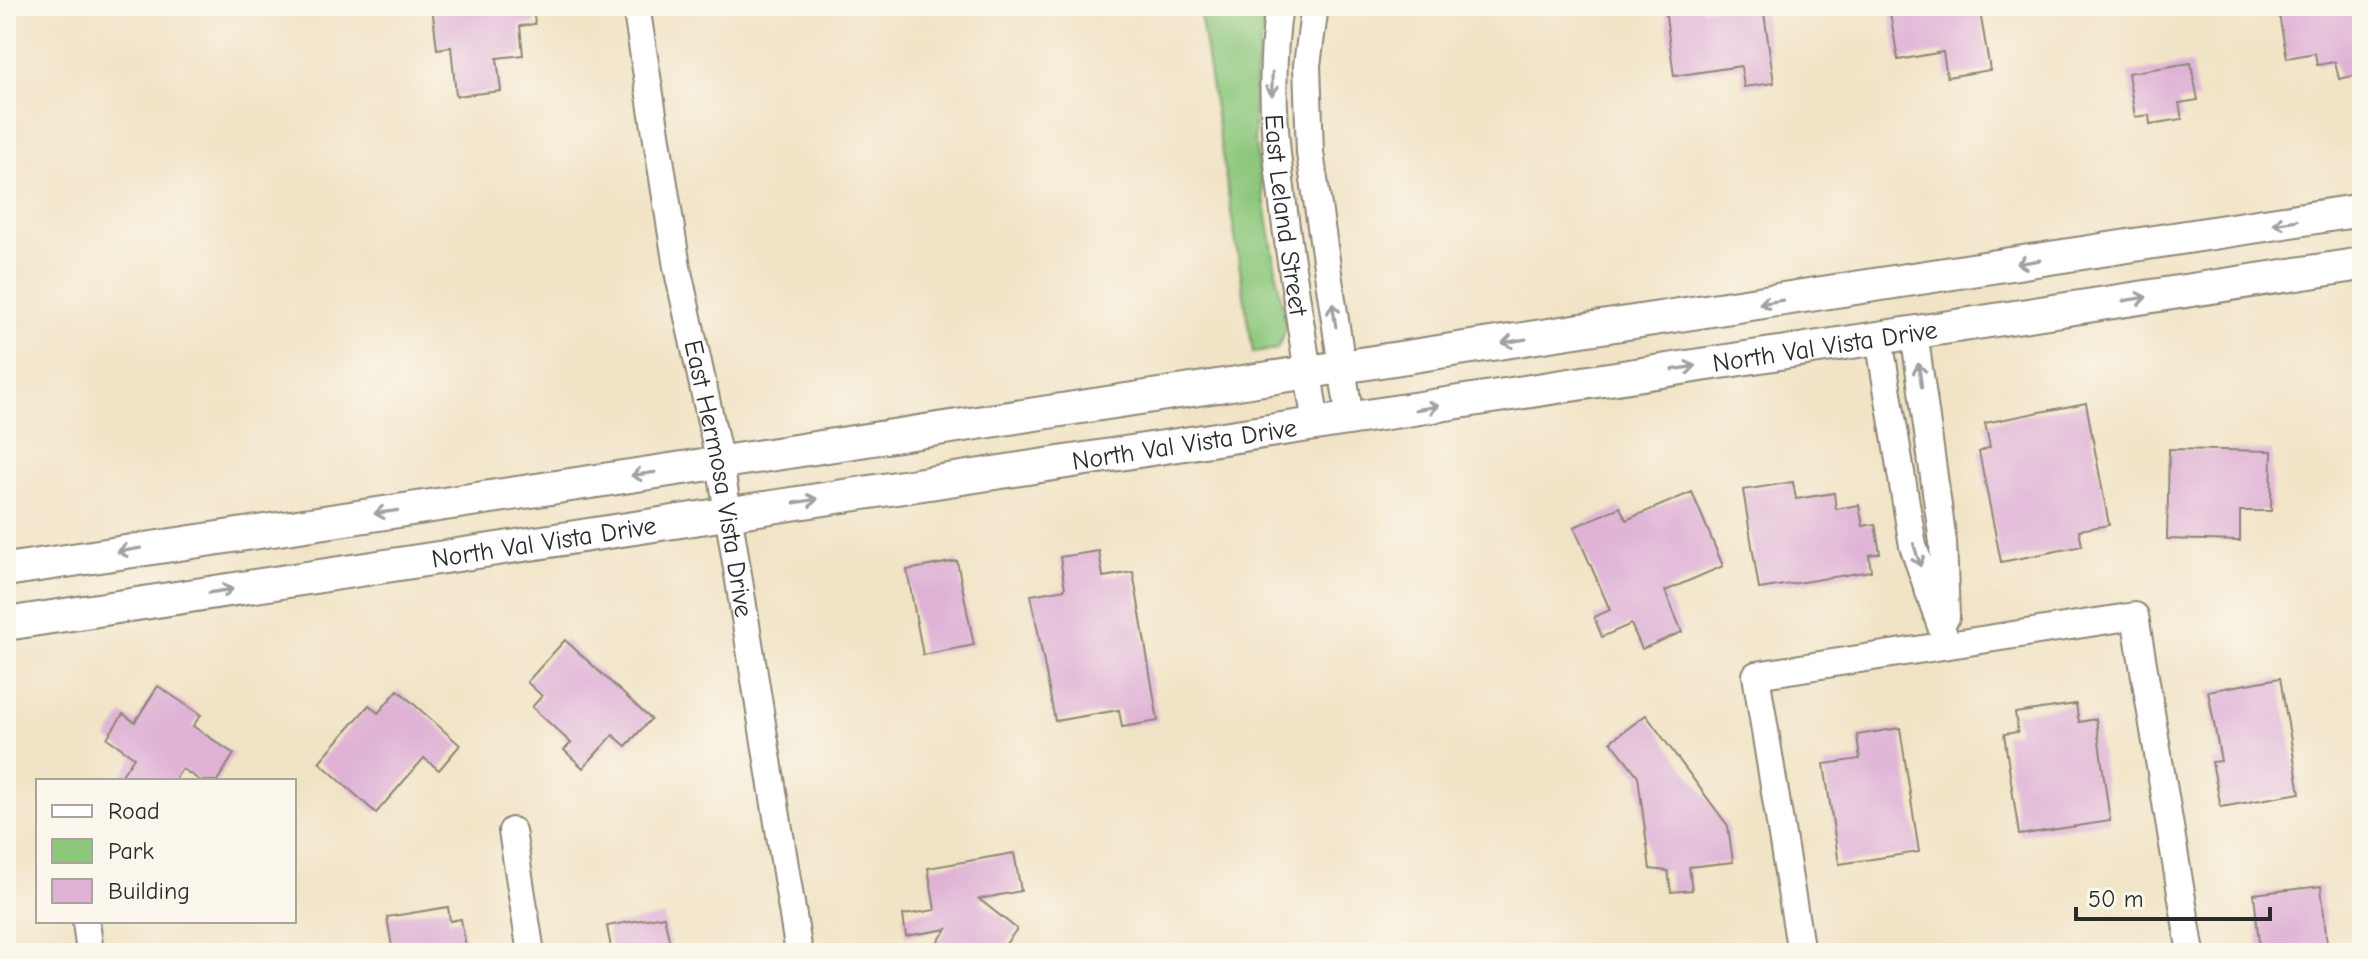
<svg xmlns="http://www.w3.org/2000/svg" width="2368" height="959" font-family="'Comic Neue',sans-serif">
  <rect width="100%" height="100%" fill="#fbf7ec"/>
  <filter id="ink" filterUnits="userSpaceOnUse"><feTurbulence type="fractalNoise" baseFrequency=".0125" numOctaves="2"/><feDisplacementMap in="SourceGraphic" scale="16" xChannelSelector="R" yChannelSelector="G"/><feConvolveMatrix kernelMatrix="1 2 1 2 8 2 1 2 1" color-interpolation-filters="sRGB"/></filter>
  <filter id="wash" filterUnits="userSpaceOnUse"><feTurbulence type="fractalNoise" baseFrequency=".006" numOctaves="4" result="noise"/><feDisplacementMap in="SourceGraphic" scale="32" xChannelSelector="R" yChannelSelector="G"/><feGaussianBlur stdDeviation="1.8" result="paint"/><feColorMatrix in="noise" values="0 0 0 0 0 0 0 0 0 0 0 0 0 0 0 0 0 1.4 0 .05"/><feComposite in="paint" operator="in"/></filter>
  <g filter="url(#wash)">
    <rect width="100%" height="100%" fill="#f1e3c5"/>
    <path fill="#8cc77c" stroke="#5c7954" stroke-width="2" d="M 1199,6 L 1266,6 L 1256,71 L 1254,139 L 1286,329 L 1277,349 L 1253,353 Z"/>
    <g id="blocks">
      <g fill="#dfb2d6">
        <path d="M 432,6 L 533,6 L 535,24 L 520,26 L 523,55 L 497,58 L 501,91 L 456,96 L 451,47 L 437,49 Z"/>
        <path d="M 1691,6 L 1701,6 L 1702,9 L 1723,6 L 1763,6 L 1774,83 L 1744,87 L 1741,66 L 1674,76 L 1665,9 Z"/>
        <path d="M 1889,6 L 1979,6 L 1990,70 L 1947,77 L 1943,52 L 1898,60 Z"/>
        <path d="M 2295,6 L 2362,6 L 2362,74 L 2339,79 L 2335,62 L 2317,65 L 2315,53 L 2287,58 L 2278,10 Z"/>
        <path d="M 2191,63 L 2198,100 L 2179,103 L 2182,119 L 2150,124 L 2149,115 L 2135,117 L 2128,73 Z"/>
        <path d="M 2086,403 L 2109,525 L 2079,530 L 2082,546 L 2001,562 L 1979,452 L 1990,447 L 1985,423 Z"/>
        <path d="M 2169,449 L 2272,451 L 2271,511 L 2240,511 L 2240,541 L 2167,539 Z"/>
        <path d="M 1793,482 L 1796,499 L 1834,493 L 1836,509 L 1859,505 L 1863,526 L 1875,524 L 1880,553 L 1869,555 L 1871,571 L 1759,589 L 1743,490 Z"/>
        <path d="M 1692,492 L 1723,566 L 1665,591 L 1682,632 L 1642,649 L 1631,624 L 1602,637 L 1594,617 L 1610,610 L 1574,527 L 1620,507 L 1626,520 Z"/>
        <path d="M 1099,551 L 1103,577 L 1133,572 L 1158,721 L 1122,727 L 1119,710 L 1055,721 L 1031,595 L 1065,589 L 1060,557 Z"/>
        <path d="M 957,561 L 974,645 L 923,655 L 907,570 Z"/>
        <path d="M 565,640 L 651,719 L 626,746 L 613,735 L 583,768 L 564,750 L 571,743 L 532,707 L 542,696 L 527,682 Z"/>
        <path d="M 2280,678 L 2300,793 L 2221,807 L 2212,762 L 2221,761 L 2208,691 Z"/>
        <path d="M 158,686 L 201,715 L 193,726 L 234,754 L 217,781 L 201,781 L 182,769 L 174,781 L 118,781 L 134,757 L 107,738 L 123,714 L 135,722 Z"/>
        <path d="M 398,690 L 460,745 L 439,770 L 424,758 L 376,813 L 319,762 L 369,705 L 378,713 Z"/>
        <path d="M 2076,704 L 2079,722 L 2096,719 L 2110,821 L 2019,835 L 2004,734 L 2018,732 L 2015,713 Z"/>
        <path d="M 1646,715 L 1728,826 L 1733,862 L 1689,867 L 1692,890 L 1671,892 L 1668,871 L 1650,869 L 1638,776 L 1611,741 Z"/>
        <path d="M 1900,728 L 1919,852 L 1839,864 L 1824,764 L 1860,759 L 1857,735 Z"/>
        <path d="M 1014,853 L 1021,891 L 979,899 L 1017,929 L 999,953 L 929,953 L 947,929 L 906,936 L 903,915 L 935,910 L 928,868 Z"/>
        <path d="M 2321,886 L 2328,953 L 2260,953 L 2254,894 Z"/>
        <path d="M 448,907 L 450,921 L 461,919 L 467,953 L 393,953 L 387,917 Z"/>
        <path d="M 664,916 L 672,953 L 612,953 L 607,926 Z"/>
      </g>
    </g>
  </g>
  <g filter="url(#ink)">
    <use href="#blocks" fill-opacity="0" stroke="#8e8778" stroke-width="2"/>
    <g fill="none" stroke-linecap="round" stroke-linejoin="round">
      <g stroke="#8e8778" stroke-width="30">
        <g id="minor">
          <path id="s1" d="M 636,6 L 677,267 L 720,463 L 799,953"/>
          <path id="s2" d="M 1279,6 C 1266,90 1278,172 1290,255 C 1299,312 1307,368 1316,425"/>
          <path d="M 1315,6 L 1307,65 L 1310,153 L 1350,420"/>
          <path d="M 1914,332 L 1943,542 L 1946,617"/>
          <path d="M 1879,338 L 1913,546 L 1947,644"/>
          <path d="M 512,831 L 531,953"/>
          <path d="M 86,921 L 90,953"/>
          <path d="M 1801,953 L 1756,675 L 2135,616 L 2191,953"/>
        </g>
      </g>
      <g stroke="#8e8778" stroke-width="36">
        <g id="major">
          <path d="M 6,570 L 756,457 L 2362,210"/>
          <path id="s3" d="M 6,624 L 2362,264"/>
        </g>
      </g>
      <use href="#minor" stroke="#fff" stroke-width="26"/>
      <use href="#major" stroke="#fff" stroke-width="32"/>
    </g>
    <defs><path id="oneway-shaft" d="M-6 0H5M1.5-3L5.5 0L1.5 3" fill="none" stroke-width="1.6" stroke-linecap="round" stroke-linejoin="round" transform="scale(2)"/></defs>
    <g stroke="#a0a0a0">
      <use href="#oneway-shaft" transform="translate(1272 84) rotate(91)"/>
      <use href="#oneway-shaft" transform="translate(2285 222) rotate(171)"/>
      <use href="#oneway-shaft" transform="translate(2028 262) rotate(171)"/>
      <use href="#oneway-shaft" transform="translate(2135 299) rotate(-9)"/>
      <use href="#oneway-shaft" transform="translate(1771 302) rotate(171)"/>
      <use href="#oneway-shaft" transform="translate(1334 315) rotate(-99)"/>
      <use href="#oneway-shaft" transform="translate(1514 341) rotate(171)"/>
      <use href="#oneway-shaft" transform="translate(1684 368) rotate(-9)"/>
      <use href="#oneway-shaft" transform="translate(1920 375) rotate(-98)"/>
      <use href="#oneway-shaft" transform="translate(1427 408) rotate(-9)"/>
      <use href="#oneway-shaft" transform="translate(643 474) rotate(172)"/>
      <use href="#oneway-shaft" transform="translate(806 501) rotate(-9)"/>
      <use href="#oneway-shaft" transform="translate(386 512) rotate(172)"/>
      <use href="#oneway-shaft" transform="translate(129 550) rotate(171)"/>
      <use href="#oneway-shaft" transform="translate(1917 555) rotate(73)"/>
      <use href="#oneway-shaft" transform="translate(221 591) rotate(-9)"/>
    </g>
  </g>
  <g text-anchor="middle" stroke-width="7" stroke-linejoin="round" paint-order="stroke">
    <g font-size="26" fill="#2b2b2b" stroke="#fbf7ec">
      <text dy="9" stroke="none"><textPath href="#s2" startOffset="210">East Leland Street</textPath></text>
      <text dy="9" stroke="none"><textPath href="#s3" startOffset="1840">North Val Vista Drive</textPath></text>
      <text dy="9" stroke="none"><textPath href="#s3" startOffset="1192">North Val Vista Drive</textPath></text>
      <text dy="9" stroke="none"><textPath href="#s1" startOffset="480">East Hermosa Vista Drive</textPath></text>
      <text dy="9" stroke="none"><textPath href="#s3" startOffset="544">North Val Vista Drive</textPath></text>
    </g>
  </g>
  <rect width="2368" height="959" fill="none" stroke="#fbf7ec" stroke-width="32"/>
  <rect x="36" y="779" width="260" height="144" fill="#fbf7ec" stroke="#a8a59f" stroke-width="2"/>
  <rect x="52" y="805" width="40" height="12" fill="#ffffff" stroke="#a8a59f" stroke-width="2"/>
  <text x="108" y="819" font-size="24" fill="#2b2b2b">Road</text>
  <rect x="52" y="839" width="40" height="24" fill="#8cc77c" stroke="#a8a59f" stroke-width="2"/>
  <text x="108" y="859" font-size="24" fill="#2b2b2b">Park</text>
  <rect x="52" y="879" width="40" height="24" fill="#dfb2d6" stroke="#a8a59f" stroke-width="2"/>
  <text x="108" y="899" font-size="24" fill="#2b2b2b">Building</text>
  <path d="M2076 907v12h194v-12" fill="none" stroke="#2b2b2b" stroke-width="4"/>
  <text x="2088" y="907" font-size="24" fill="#2b2b2b" stroke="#fbf7ec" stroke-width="6" paint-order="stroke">50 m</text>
</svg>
